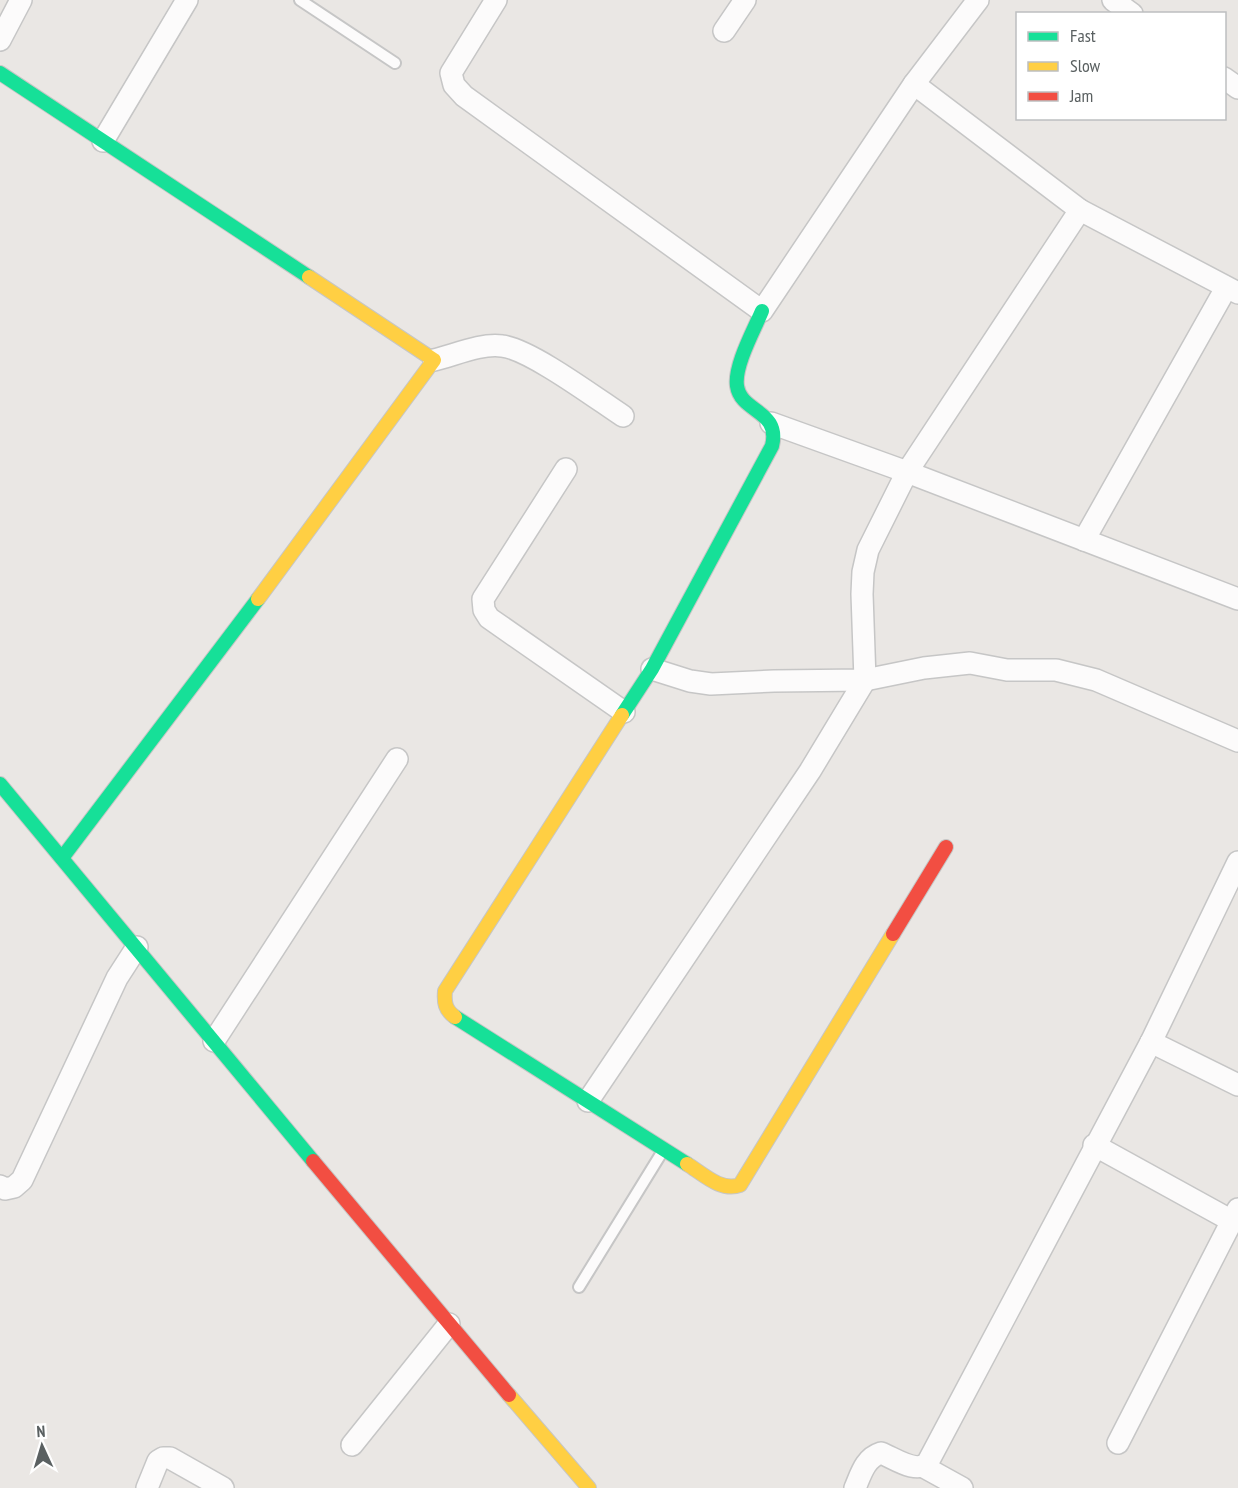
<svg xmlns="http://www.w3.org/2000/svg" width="1238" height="1488" font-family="'PT Sans Narrow',sans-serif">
  <rect width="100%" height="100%" fill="#eae7e4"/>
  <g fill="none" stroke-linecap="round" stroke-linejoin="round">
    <g stroke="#c6c6c6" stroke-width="14">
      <g id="lane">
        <path d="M 300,0 L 395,63"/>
        <path d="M 579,1287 L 664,1149"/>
      </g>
    </g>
    <g stroke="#c6c6c6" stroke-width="24">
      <g id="street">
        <path d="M 496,0 L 451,73 L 454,85 L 464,96 L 762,311 L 914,84 L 978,0"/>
        <path d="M 1113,0 L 1132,14"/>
        <path d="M 724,31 L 745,0"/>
        <path d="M 0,40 L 21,0"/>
        <path d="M 1224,78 L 1238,88"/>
        <path d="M 914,84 L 1080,210 L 907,472 L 1238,599"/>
        <path d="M 103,141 L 187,0"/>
        <path d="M 1080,210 L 1238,293"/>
        <path d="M 434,360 C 455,355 481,343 502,346 C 530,349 597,399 623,416"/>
        <path d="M 566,469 L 483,599 L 484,610 L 489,618 L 624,712"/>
        <path d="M 1084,540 L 1226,288"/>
        <path d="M 652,669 L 690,681 L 711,684 L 774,681 L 865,680 L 924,668 L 970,663 L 1007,670 L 1056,670 L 1096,680 L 1238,741"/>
        <path d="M 214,1041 L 397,759"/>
        <path d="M 1151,1042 L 1238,1085"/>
        <path d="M 588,1101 L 810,771 L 865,680 L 862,594 L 863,572 L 868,550 L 907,472 L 771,423"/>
        <path d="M 1094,1145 L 1232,1221"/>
        <path d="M 0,1186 L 5,1189 L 14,1187 L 22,1180 L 117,978 L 137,947"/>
        <path d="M 1118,1443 L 1238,1209"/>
        <path d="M 352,1445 L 449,1324"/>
        <path d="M 924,1467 L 962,1488"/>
        <path d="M 147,1488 L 158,1461 L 163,1458 L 170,1458 L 223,1488"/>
        <path d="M 855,1488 C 861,1474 865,1458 881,1453 C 894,1458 917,1475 928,1462 L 1151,1042 L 1238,862"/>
      </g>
    </g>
    <g stroke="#c6c6c5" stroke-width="16">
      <g id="fast">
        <path d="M 0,73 L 309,277"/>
        <path d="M 622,715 L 652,669 L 772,446 C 781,410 741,413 737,386 C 734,366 754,330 762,311"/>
        <path d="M 0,784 L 313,1161"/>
        <path d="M 62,858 L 258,599"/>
        <path d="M 455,1017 L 687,1164"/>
      </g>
    </g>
    <g stroke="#c6c6c5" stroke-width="16">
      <g id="slow">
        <path d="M 258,599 L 434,360 L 309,277"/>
        <path d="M 455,1017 C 445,1010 444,1002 445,991 L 622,715"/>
        <path d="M 687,1164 C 703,1174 721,1192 740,1185 L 893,934"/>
        <path d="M 509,1395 L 589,1488"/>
      </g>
    </g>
    <g stroke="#c6c6c5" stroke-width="16">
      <g id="jam">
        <path d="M 893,934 L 946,847"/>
        <path d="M 313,1161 L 509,1395"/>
      </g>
    </g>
    <use href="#lane" stroke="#fcfbfb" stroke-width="10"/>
    <use href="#street" stroke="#fcfbfb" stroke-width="21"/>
    <use href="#fast" stroke="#16e098" stroke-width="14"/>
    <use href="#slow" stroke="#ffcf43" stroke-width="14"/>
    <use href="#jam" stroke="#f24e42" stroke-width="14"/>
  </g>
  <rect x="1016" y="12" width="210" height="108" fill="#ffffff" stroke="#bdbfc0" stroke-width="1.5"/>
  <rect x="1028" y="32" width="30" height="9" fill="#16e098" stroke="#bdbfc0" stroke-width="1.5"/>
  <text x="1070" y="42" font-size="18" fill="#5a6061">Fast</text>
  <rect x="1028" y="62" width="30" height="9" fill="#ffcf43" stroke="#bdbfc0" stroke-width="1.5"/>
  <text x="1070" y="72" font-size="18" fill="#5a6061">Slow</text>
  <rect x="1028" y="92" width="30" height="9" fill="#f24e42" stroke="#bdbfc0" stroke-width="1.5"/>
  <text x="1070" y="102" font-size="18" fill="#5a6061">Jam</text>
  <g transform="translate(42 1446) rotate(356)" stroke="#ffffff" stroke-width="4.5" paint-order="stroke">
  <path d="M0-4.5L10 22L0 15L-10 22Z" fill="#5a6061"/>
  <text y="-9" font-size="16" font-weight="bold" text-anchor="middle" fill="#5a6061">N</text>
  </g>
</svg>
